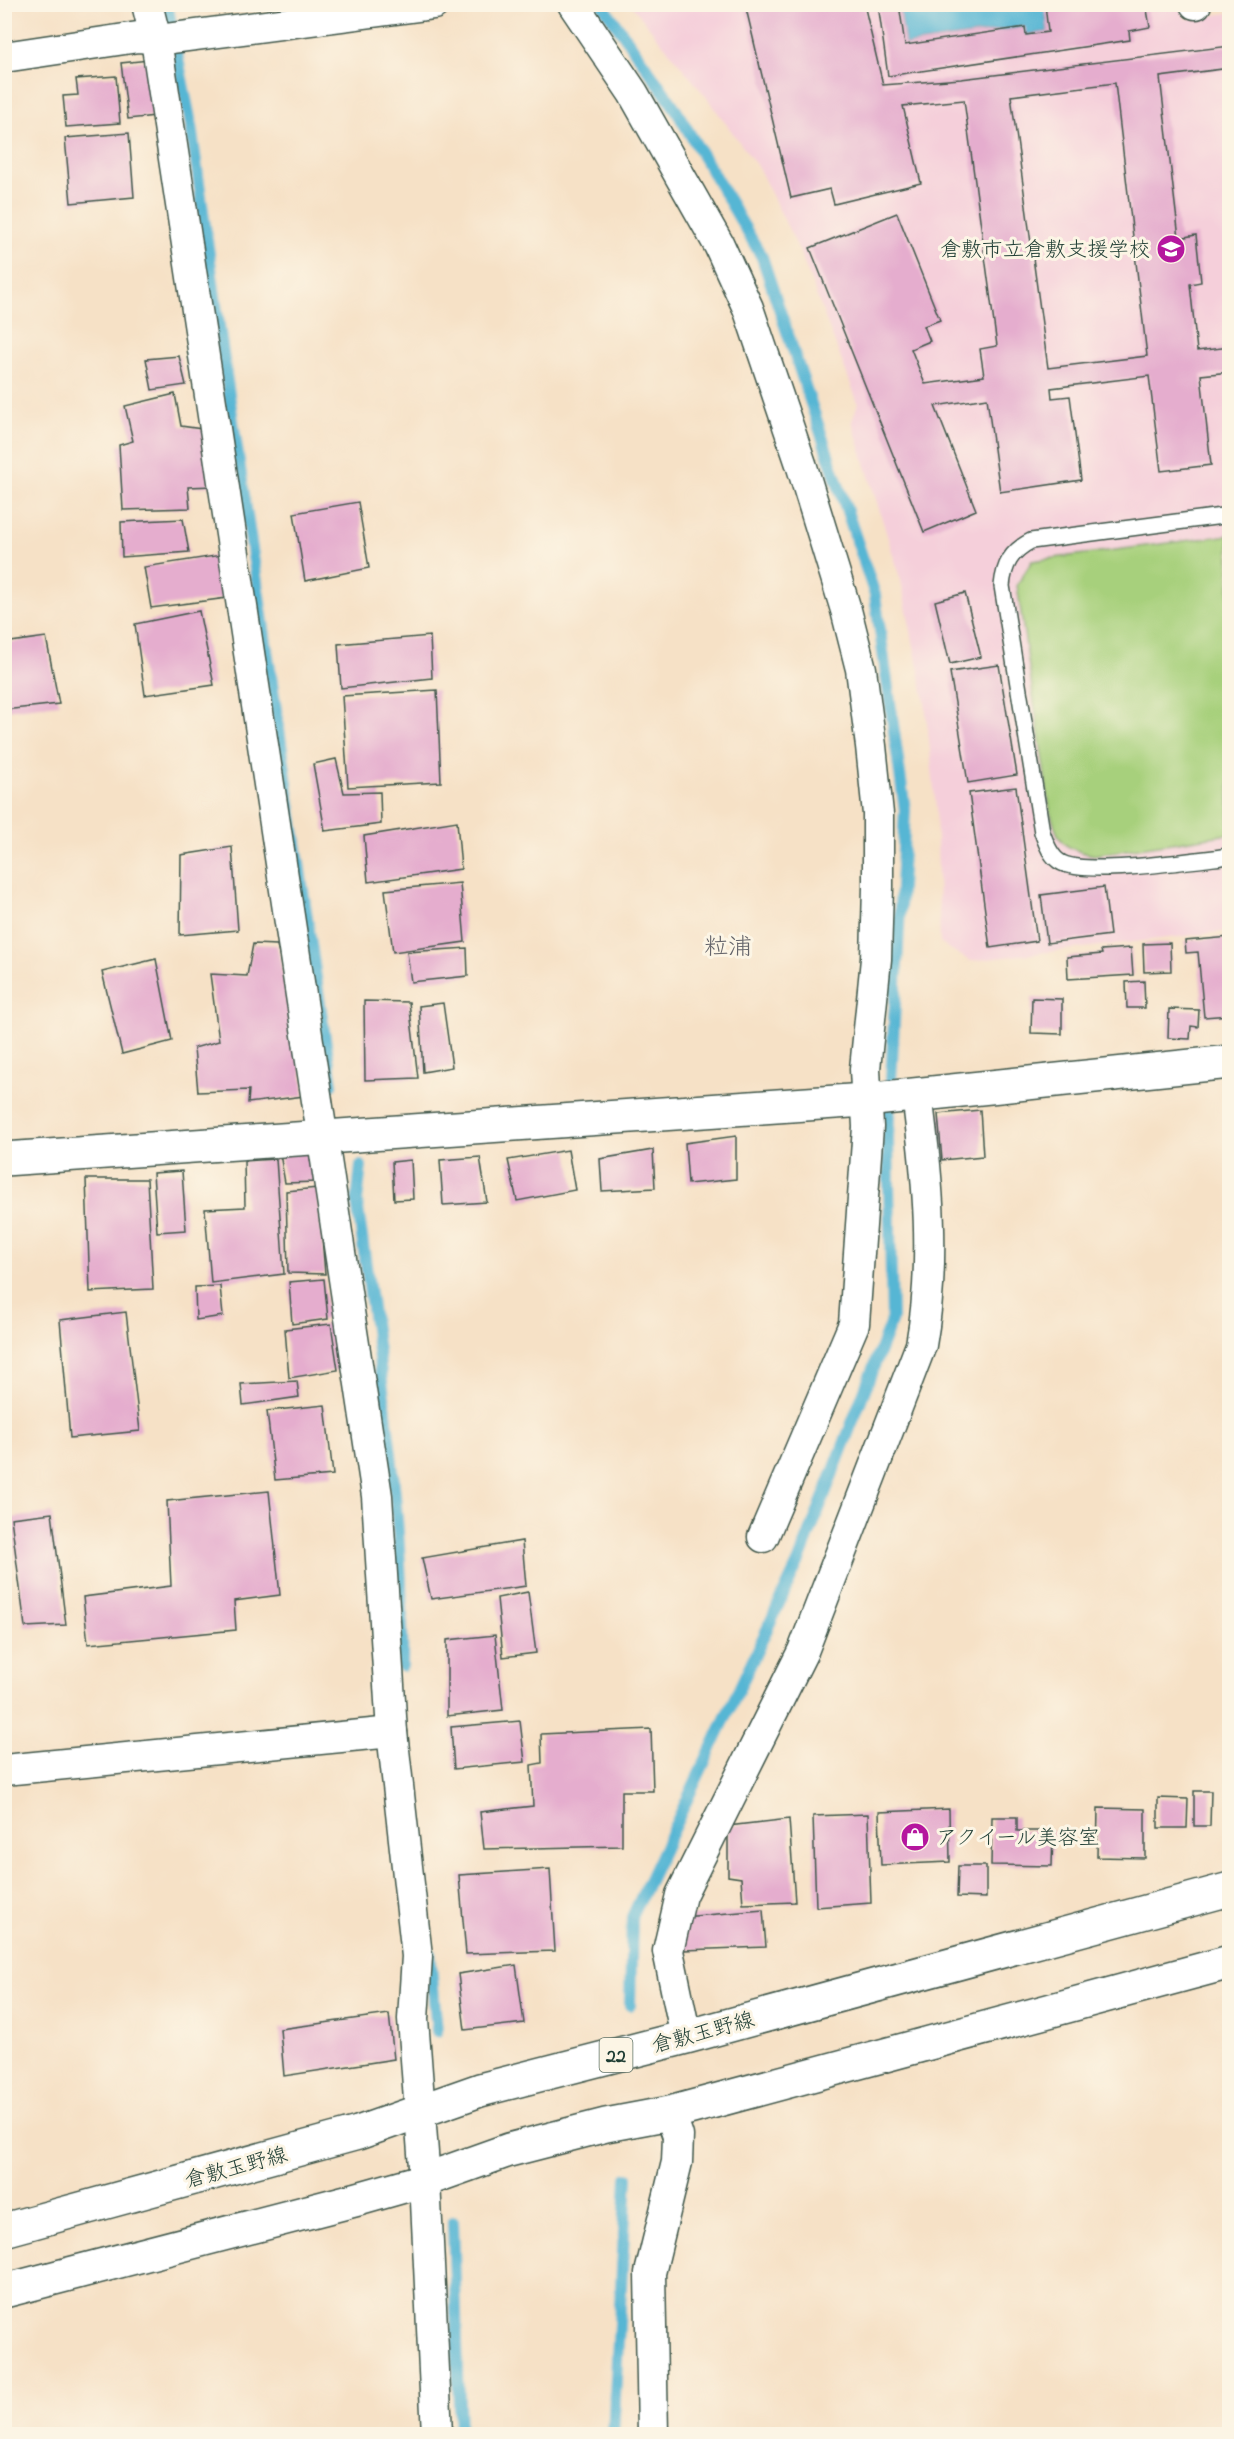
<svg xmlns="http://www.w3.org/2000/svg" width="1234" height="2439" font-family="'Indie Flower','Klee One',sans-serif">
  <rect width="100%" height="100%" fill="#fcf5e5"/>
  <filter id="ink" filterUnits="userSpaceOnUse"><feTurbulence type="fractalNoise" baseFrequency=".0167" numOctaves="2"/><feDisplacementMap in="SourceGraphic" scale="12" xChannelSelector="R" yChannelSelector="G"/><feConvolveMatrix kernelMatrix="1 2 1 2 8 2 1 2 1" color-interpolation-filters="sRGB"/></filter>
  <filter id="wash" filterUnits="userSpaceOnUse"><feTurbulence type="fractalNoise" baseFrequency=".008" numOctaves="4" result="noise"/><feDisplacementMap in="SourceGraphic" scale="24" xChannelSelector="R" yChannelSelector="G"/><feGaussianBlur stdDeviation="1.35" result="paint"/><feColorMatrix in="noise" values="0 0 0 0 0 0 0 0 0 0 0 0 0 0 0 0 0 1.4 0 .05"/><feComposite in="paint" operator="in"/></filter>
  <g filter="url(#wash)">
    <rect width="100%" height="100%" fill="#f6e1c6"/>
    <path fill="#f5cfda" d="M 1183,4 L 1185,19 L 1229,13 L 1229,931 L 970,961 L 940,943 L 936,809 L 925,702 L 901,581 L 852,421 L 858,403 L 799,250 L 759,169 L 708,99 L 631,5 Z"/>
    <path fill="#a7d07b" stroke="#638658" stroke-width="1.5" d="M 1229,535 L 1229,834 L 1094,855 C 1060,848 1059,842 1050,811 L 1017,585 L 1032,561 Z"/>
    <path fill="#56b6d4" stroke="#3a7a84" stroke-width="1.5" d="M 899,5 L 1045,5 L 1048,32 L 1026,35 L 1024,27 L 905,45 Z"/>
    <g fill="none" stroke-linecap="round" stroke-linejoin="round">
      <g stroke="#56b6d4" stroke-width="12">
        <path d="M 167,4 L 190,119 L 225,368 L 332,1085"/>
        <path d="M 602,4 L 673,105 L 762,257 L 875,595 L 905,810 L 888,1138 L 892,1319 L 799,1561 L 632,1917 L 630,2005"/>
        <path d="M 361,1166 L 357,1201 C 378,1356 405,1508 402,1666"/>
        <path d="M 430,1954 L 437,2031"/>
        <path d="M 453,2222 L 460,2434"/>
        <path d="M 613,2434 L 627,2178"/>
      </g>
    </g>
    <g id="blocks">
      <g fill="#e5adce" fill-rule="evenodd">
        <path d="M 745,4 L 864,4 L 883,85 L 961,79 L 1230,46 L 1230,68 L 1160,77 L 1179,238 L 1196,235 L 1201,282 L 1190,284 L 1197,351 L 1230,347 L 1230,372 L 1201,375 L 1211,465 L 1161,471 L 1149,376 L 1051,388 L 1052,398 L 1070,396 L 1081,480 L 1000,492 L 987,398 L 935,406 L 976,510 L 924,532 L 810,248 L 897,213 L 940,320 L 924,326 L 930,341 L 911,349 L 925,384 L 984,376 L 980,349 L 997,346 L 964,100 L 903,106 L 921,183 L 834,204 L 830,189 L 791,198 ZM 1115,83 L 1147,356 L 1048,368 L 1011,96 Z"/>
        <path d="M 878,4 L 899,4 L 905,45 L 1025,27 L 1026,35 L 1048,32 L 1045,4 L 1146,4 L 1150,27 L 1129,31 L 1130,40 L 888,76 Z"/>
        <path d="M 149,60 L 155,116 L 128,119 L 121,63 Z"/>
        <path d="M 116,76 L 120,123 L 66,127 L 63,96 L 78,95 L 76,79 Z"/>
        <path d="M 129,133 L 134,197 L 71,203 L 65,138 Z"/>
        <path d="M 179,356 L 186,385 L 152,390 L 146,359 Z"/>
        <path d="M 175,394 L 181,426 L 209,430 L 214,486 L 188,487 L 190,508 L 123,510 L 119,445 L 133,441 L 125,406 Z"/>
        <path d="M 358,502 L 369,568 L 305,581 L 294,513 Z"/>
        <path d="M 183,519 L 189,552 L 122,557 L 121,522 Z"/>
        <path d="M 221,555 L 227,598 L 151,608 L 144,567 Z"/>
        <path d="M 965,593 L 981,657 L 950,664 L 935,601 Z"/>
        <path d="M 199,611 L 214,685 L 145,695 L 135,624 Z"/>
        <path d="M 430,636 L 432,678 L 341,688 L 338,644 Z"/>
        <path d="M 46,637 L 59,704 L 4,710 L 4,643 Z"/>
        <path d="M 999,665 L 1017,775 L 968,783 L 950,672 Z"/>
        <path d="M 437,690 L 441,782 L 348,787 L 342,696 Z"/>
        <path d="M 336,759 L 344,793 L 380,792 L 381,824 L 325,831 L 313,764 Z"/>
        <path d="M 1016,787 L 1037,941 L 990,948 L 969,793 Z"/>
        <path d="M 457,821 L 461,869 L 368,882 L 364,836 Z"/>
        <path d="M 232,847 L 238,930 L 180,935 L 181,855 Z"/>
        <path d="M 460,883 L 465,942 L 393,952 L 385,890 Z"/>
        <path d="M 1104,887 L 1110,935 L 1047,943 L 1041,895 Z"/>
        <path d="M 1230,937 L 1230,1015 L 1204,1017 L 1198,952 L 1186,953 L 1185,941 Z"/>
        <path d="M 1170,943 L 1171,971 L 1144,972 L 1143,944 Z"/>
        <path d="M 253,944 L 277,945 L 301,1063 L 304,1096 L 248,1103 L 249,1090 L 198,1092 L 194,1048 L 219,1041 L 210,974 L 247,976 Z"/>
        <path d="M 467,948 L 468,976 L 411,982 L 407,952 Z"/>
        <path d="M 1131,948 L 1133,975 L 1068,979 L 1067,957 L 1102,954 L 1101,950 Z"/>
        <path d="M 156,959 L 172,1041 L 122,1054 L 102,972 Z"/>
        <path d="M 1144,981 L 1145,1008 L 1127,1008 L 1126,982 Z"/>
        <path d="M 1032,998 L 1062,999 L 1062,1034 L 1031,1033 Z"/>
        <path d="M 364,1001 L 409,1002 L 418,1078 L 365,1080 Z"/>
        <path d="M 443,1003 L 452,1067 L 423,1072 L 419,1006 Z"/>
        <path d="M 1169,1009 L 1199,1010 L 1198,1027 L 1191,1026 L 1190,1039 L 1168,1038 Z"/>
        <path d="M 980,1110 L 983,1156 L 942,1160 L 938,1114 Z"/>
        <path d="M 736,1136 L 736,1179 L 688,1184 L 685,1143 Z"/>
        <path d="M 568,1150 L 575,1190 L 517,1201 L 508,1160 Z"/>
        <path d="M 653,1150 L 655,1188 L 602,1191 L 600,1159 Z"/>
        <path d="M 311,1151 L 316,1182 L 285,1183 L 280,1154 Z"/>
        <path d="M 480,1157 L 487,1202 L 443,1205 L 440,1160 Z"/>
        <path d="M 276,1159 L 284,1274 L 211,1283 L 205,1209 L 245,1207 L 244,1161 Z"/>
        <path d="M 411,1160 L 413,1199 L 394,1200 L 392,1162 Z"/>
        <path d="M 182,1171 L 186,1230 L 157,1232 L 153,1173 Z"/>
        <path d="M 86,1179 L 147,1179 L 153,1289 L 90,1292 Z"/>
        <path d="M 318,1188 L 325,1274 L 288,1273 L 286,1191 Z"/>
        <path d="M 324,1279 L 328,1319 L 292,1324 L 289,1282 Z"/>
        <path d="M 220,1286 L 223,1316 L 196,1320 L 195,1287 Z"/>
        <path d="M 126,1312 L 140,1431 L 70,1438 L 60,1320 Z"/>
        <path d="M 331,1324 L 338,1370 L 289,1378 L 285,1329 Z"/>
        <path d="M 297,1381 L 299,1397 L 243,1405 L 241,1384 Z"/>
        <path d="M 325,1405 L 333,1475 L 275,1480 L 267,1411 Z"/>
        <path d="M 269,1491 L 280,1595 L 234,1601 L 236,1630 L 88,1644 L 83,1597 L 171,1586 L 167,1501 Z"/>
        <path d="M 52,1513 L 66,1625 L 25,1627 L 11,1518 Z"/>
        <path d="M 522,1541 L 526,1586 L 431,1599 L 422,1558 Z"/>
        <path d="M 528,1592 L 536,1653 L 503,1657 L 497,1598 Z"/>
        <path d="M 495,1635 L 503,1710 L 447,1716 L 447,1640 Z"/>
        <path d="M 520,1721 L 525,1762 L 454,1769 L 451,1727 Z"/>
        <path d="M 651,1729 L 653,1791 L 622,1791 L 622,1846 L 484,1849 L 480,1812 L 533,1806 L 531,1765 L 542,1763 L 541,1734 Z"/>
        <path d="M 1194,1791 L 1211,1791 L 1210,1826 L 1194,1826 Z"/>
        <path d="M 1158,1798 L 1188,1799 L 1187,1828 L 1158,1828 Z"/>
        <path d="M 1098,1808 L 1145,1809 L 1145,1858 L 1097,1857 Z"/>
        <path d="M 949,1809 L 950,1862 L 881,1865 L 879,1812 Z"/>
        <path d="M 868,1814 L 871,1903 L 816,1907 L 813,1816 Z"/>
        <path d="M 992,1817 L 1017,1817 L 1017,1831 L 1053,1831 L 1052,1866 L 991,1865 Z"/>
        <path d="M 789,1819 L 795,1902 L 743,1904 L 741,1878 L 728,1876 L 728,1826 Z"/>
        <path d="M 958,1866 L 986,1866 L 986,1898 L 957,1897 Z"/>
        <path d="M 550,1869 L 555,1951 L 466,1954 L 459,1875 Z"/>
        <path d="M 763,1910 L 766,1947 L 684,1950 L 683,1917 Z"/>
        <path d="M 516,1965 L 524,2023 L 465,2030 L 458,1974 Z"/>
        <path d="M 389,2014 L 394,2059 L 284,2076 L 280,2029 Z"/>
        <path d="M 410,2431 L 410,2434 L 383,2434 L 383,2433 Z"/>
      </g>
    </g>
  </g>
  <g filter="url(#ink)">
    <use href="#blocks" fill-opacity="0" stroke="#3f564a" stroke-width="1.5"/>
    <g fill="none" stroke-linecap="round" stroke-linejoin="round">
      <g stroke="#3f564a" stroke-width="18">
        <path id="lane" d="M 1230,515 L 1031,541 C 1011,551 1004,565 1002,586 L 1042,832 C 1046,843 1051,858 1062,863 C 1088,876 1195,860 1230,856"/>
      </g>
      <g stroke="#3f564a" stroke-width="33">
        <g id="street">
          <path d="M 147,4 L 156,40 L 377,1496 L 392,1732 L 417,1956 L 413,2019 L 425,2180 L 437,2434"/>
          <path d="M 573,4 L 633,93 L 719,245 L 748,308 L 802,467 L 846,610 L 861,669 L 871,746 L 878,814 L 878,887 L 876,959 L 865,1069 L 868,1127 L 854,1324 L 763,1537"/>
          <path d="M 1195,4 L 1196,4"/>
          <path d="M 4,57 L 138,37 L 165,39 L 434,4"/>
          <path d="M 4,1770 L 392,1732"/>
          <path d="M 686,2037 L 668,1951 L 681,1895 L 803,1651 L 921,1345 C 936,1261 928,1179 917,1095"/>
          <path d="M 653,2434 L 650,2273 L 677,2162 L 678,2136 L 670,2113"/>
        </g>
      </g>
      <g stroke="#3f564a" stroke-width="36">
        <path id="secondary" d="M 4,1159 L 865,1100 L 1230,1062"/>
      </g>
      <g stroke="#3f564a" stroke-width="36">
        <g id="primary">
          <path d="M 4,2230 L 358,2133 L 480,2090 L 686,2037 L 1230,1889"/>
          <path d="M 4,2291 L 358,2199 L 425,2180 L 509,2150 L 606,2125 L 670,2113 L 1230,1962"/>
        </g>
      </g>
      <use href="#lane" stroke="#fff" stroke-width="15"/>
      <use href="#street" stroke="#fff" stroke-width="30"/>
      <use href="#secondary" stroke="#fff" stroke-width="33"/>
      <use href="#primary" stroke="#fff" stroke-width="33"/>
    </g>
  </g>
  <defs>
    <g id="school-disc" transform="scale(1.5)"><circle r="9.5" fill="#b5179e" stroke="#fcf5e5"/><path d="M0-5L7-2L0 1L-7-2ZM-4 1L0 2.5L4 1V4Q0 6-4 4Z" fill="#fff"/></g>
    <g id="shop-disc" transform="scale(1.5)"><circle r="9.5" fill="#b5179e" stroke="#fcf5e5"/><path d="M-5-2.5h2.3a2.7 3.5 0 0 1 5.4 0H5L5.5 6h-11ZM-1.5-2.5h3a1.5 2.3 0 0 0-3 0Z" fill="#fff"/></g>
  </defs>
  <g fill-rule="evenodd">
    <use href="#school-disc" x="1171" y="249"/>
    <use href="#shop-disc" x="915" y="1837"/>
  </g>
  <g text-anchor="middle" stroke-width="6" stroke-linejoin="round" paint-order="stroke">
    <rect fill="#fcf5e5" stroke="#617469" stroke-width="1.5" x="599.5" y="2038" width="33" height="34" rx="4.5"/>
    <g font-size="20" font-weight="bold" fill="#1f3d34">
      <text x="616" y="2062">22</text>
    </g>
    <g font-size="21" fill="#1f3d34" stroke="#fcf5e5" text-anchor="end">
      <text x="1150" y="256">倉敷市立倉敷支援学校</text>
      <text x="936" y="1844" text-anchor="start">アクイール美容室</text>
    </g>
    <g font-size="21" fill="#1f3d34" stroke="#fcf5e5">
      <text transform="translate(703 2032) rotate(-15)" y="7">倉敷玉野線</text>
      <text transform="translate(236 2167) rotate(-15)" y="7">倉敷玉野線</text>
    </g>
    <g font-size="24" fill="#64646a" stroke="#fcf5e5">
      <text x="728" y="954">粒浦</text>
    </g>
  </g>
  <rect width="1234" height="2439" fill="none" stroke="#fcf5e5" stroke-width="24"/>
</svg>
